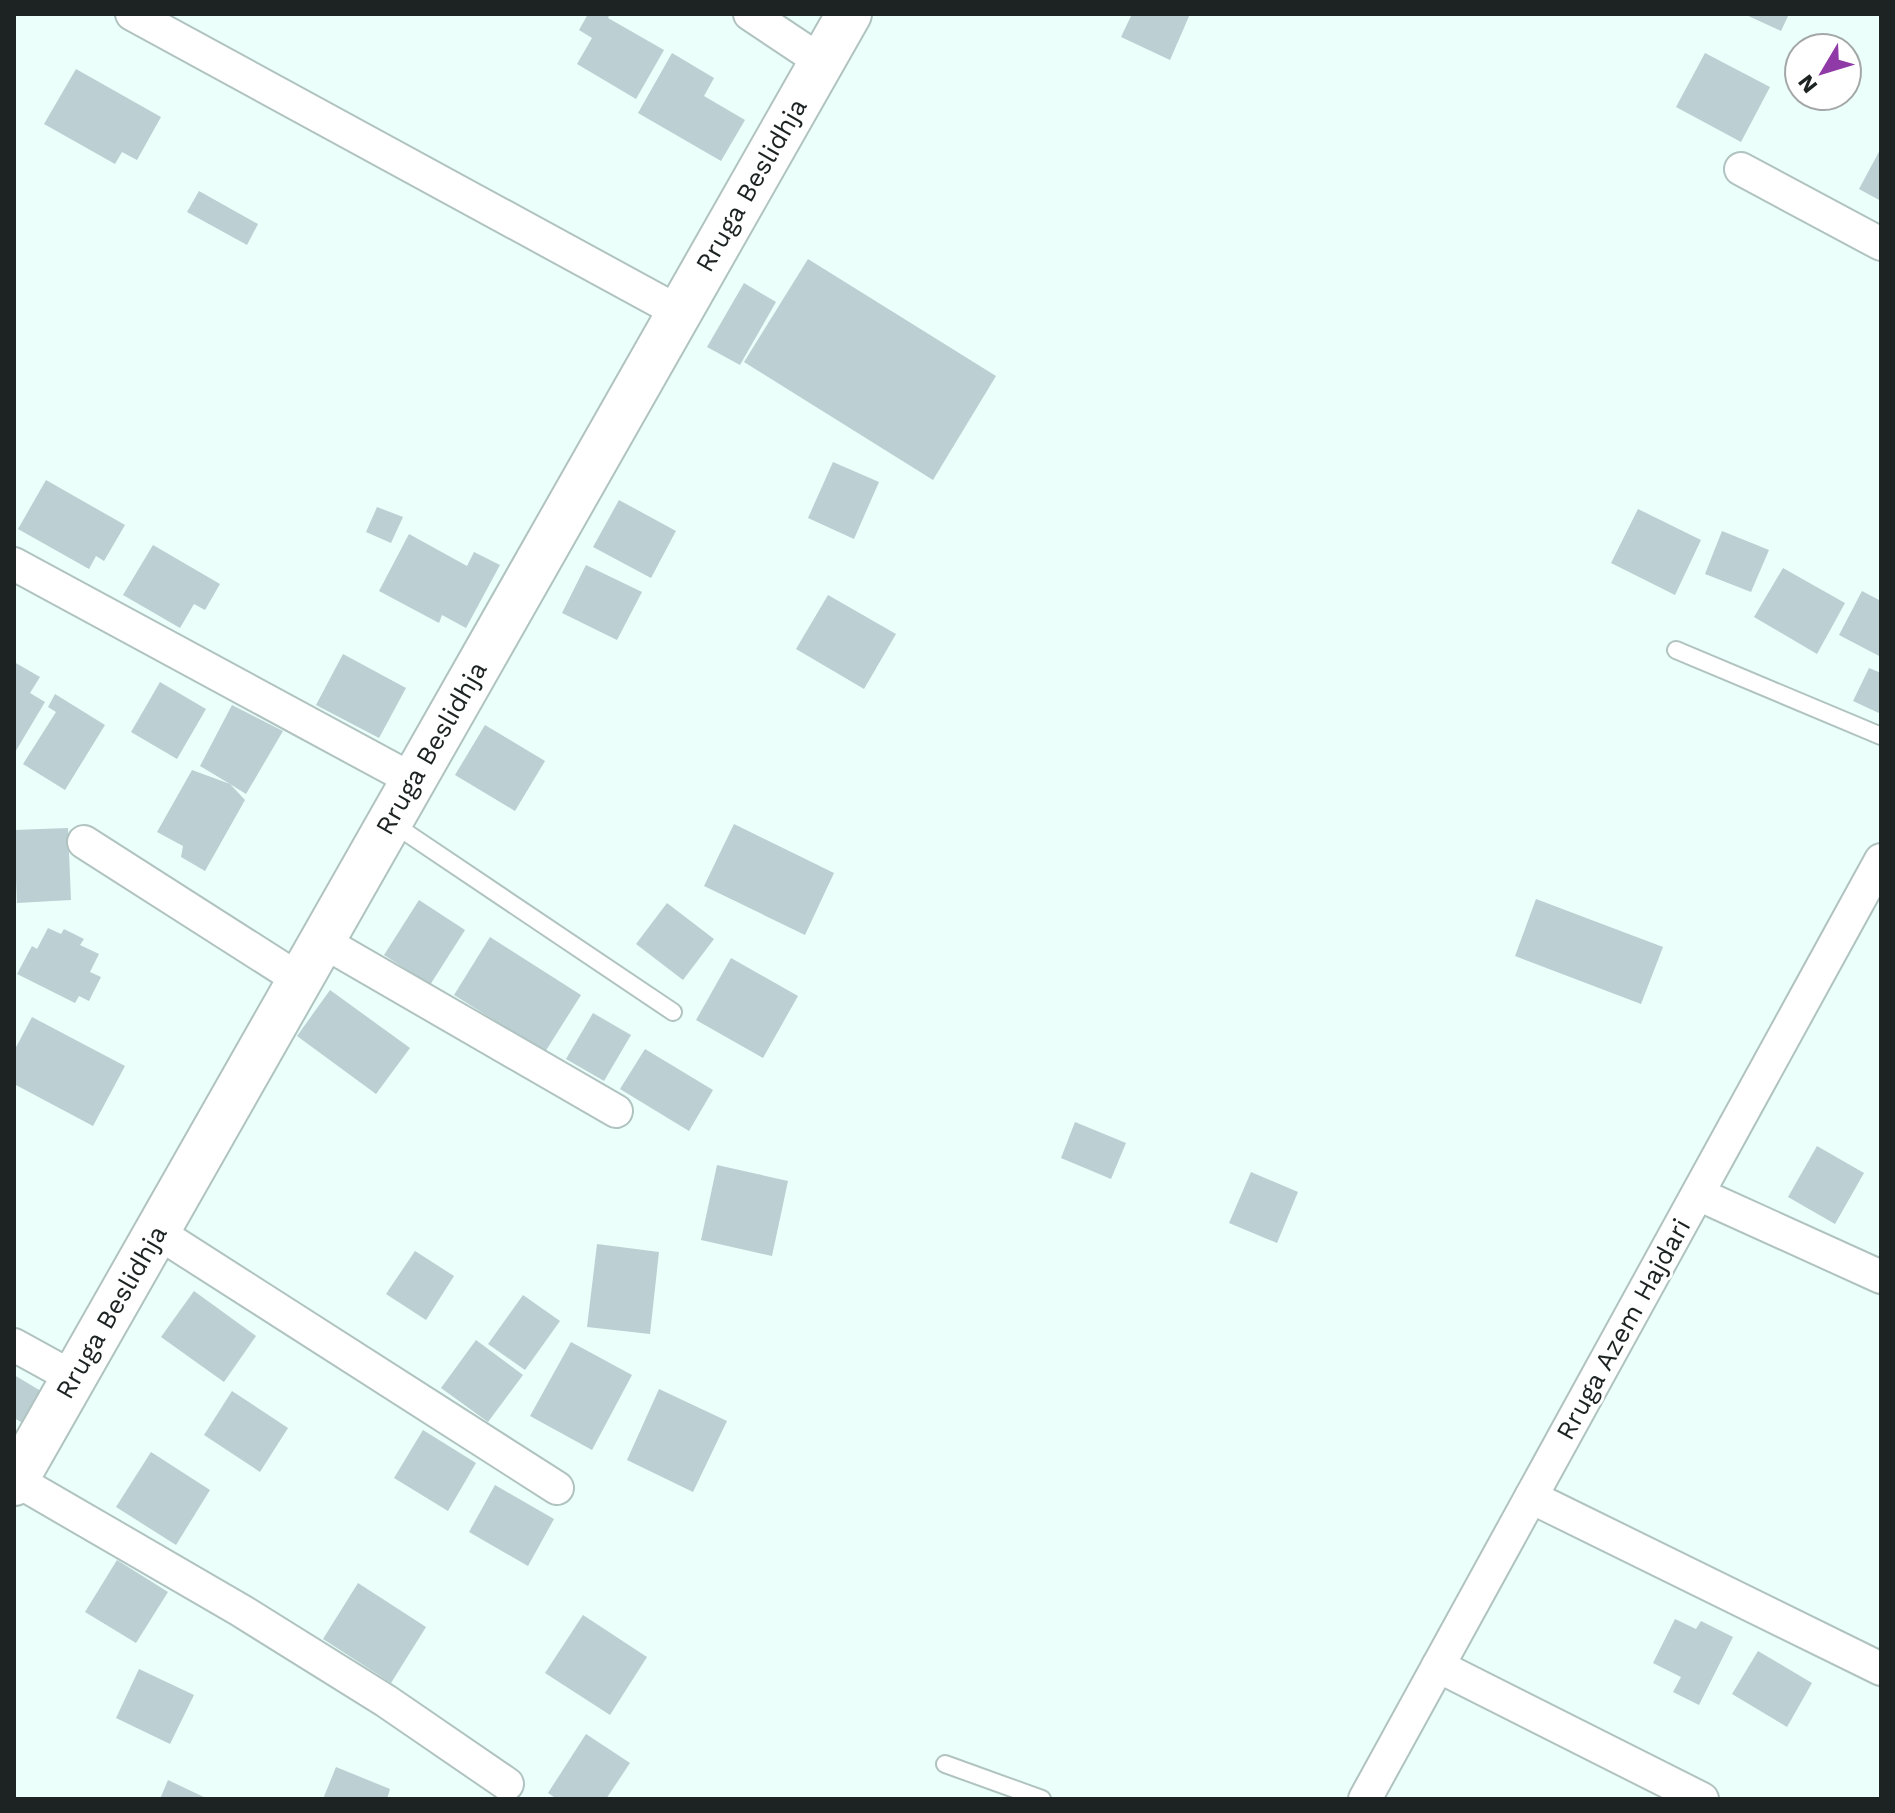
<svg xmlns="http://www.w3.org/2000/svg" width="1895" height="1813" font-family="'Work Sans',sans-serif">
  <rect width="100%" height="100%" fill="#ebfffb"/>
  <g fill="#bccfd3">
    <path d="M 588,14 L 610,14 L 608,18 L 664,50 L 636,99 L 577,64 L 592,38 L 579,30 Z"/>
    <path d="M 1132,14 L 1190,14 L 1170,60 L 1121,37 Z"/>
    <path d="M 1744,14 L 1789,14 L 1781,31 Z"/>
    <path d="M 672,53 L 714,78 L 704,96 L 745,120 L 721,161 L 638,113 Z"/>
    <path d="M 1705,53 L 1770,87 L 1741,142 L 1676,107 Z"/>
    <path d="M 76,69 L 161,117 L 137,160 L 122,152 L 115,164 L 44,124 Z"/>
    <path d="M 1881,148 L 1881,201 L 1859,189 Z"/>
    <path d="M 199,191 L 258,224 L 247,245 L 187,212 Z"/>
    <path d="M 808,259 L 996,376 L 933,480 L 744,362 Z"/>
    <path d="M 744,283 L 776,302 L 740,365 L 707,347 Z"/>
    <path d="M 833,462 L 879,482 L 854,539 L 808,518 Z"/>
    <path d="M 46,480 L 125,525 L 104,561 L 96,556 L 89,569 L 18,529 Z"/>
    <path d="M 619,500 L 676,531 L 651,578 L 593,547 Z"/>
    <path d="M 377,507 L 403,517 L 391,543 L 366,532 Z"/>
    <path d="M 1638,509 L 1701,540 L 1675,595 L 1611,563 Z"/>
    <path d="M 1722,531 L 1769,550 L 1751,592 L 1705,574 Z"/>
    <path d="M 409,534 L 467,566 L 474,552 L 500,565 L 466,628 L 442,615 L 439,623 L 379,591 Z"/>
    <path d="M 153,545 L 220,584 L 205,610 L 194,604 L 180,628 L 123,595 Z"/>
    <path d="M 586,565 L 642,592 L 617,640 L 562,613 Z"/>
    <path d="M 1783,568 L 1845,603 L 1817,654 L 1754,617 Z"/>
    <path d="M 1862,591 L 1881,601 L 1881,657 L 1839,635 Z"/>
    <path d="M 828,595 L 896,634 L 864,689 L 796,649 Z"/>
    <path d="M 343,654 L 406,688 L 379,738 L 316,705 Z"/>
    <path d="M 14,662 L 40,677 L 30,693 L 45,702 L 14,754 Z"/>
    <path d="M 1869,668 L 1881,673 L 1881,714 L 1853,701 Z"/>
    <path d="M 160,682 L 206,709 L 177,759 L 131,732 Z"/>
    <path d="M 55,694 L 105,725 L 65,790 L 23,764 L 56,712 L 48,707 Z"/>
    <path d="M 232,705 L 283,731 L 246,794 L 230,784 L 245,800 L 205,871 L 181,857 L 183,846 L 157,832 L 192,770 L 230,784 L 200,766 Z"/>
    <path d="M 485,725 L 545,761 L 515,811 L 455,775 Z"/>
    <path d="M 734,824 L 834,873 L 805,935 L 704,886 Z"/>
    <path d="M 68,828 L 71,900 L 17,903 L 14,830 Z"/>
    <path d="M 1536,899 L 1663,947 L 1641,1004 L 1515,956 Z"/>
    <path d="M 419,900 L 465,930 L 430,985 L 384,955 Z"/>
    <path d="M 667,903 L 714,939 L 683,980 L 636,944 Z"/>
    <path d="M 48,928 L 61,934 L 64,929 L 84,939 L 80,945 L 99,954 L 90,972 L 101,977 L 89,1001 L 79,996 L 75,1003 L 17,974 L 32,946 L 37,949 Z"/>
    <path d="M 490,937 L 581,995 L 545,1052 L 454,995 Z"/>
    <path d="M 731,958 L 798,996 L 763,1058 L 696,1020 Z"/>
    <path d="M 330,990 L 410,1048 L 376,1094 L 297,1036 Z"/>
    <path d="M 593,1013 L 631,1035 L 604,1081 L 566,1059 Z"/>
    <path d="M 32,1017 L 125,1066 L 93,1126 L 14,1084 L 14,1051 Z"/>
    <path d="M 645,1049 L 713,1090 L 689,1131 L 620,1089 Z"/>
    <path d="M 1075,1122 L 1126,1143 L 1111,1179 L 1061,1158 Z"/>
    <path d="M 1817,1146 L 1864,1173 L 1835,1224 L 1788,1197 Z"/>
    <path d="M 717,1165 L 788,1181 L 772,1256 L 701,1240 Z"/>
    <path d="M 1251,1172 L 1298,1192 L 1277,1243 L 1229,1223 Z"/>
    <path d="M 597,1244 L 659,1252 L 650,1334 L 587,1327 Z"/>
    <path d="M 415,1251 L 454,1276 L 426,1320 L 386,1294 Z"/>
    <path d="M 194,1291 L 256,1336 L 224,1382 L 161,1337 Z"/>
    <path d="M 523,1295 L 560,1321 L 525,1370 L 488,1344 Z"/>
    <path d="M 476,1340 L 523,1375 L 488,1422 L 441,1388 Z"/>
    <path d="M 571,1342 L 632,1375 L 592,1450 L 530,1416 Z"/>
    <path d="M 14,1375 L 46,1394 L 28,1426 L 14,1418 Z"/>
    <path d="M 659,1389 L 727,1421 L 693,1492 L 627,1460 Z"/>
    <path d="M 232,1391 L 288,1428 L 260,1472 L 204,1435 Z"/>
    <path d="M 423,1430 L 476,1463 L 448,1511 L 394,1478 Z"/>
    <path d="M 151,1452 L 210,1490 L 176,1545 L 116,1507 Z"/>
    <path d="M 495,1485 L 554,1519 L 528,1566 L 469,1532 Z"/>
    <path d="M 117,1560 L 168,1592 L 136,1643 L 85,1612 Z"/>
    <path d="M 358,1583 L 426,1627 L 391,1683 L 323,1639 Z"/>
    <path d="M 583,1615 L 647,1657 L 610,1715 L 545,1673 Z"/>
    <path d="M 1675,1619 L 1696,1629 L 1701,1621 L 1733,1637 L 1699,1705 L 1673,1692 L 1681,1677 L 1653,1663 Z"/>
    <path d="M 1758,1651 L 1812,1683 L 1787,1727 L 1732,1694 Z"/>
    <path d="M 139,1669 L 194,1695 L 170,1744 L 116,1718 Z"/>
    <path d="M 586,1734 L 630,1763 L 606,1799 L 557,1799 L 548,1793 Z"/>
    <path d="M 336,1767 L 390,1789 L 387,1799 L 323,1799 Z"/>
    <path d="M 168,1780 L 208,1799 L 160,1799 Z"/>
  </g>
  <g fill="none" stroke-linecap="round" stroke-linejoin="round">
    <g stroke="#b0c3c0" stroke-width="20">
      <g id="lane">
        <path d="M 1676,650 L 1881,736"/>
        <path d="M 392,823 L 673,1012"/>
        <path d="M 945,1764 L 1042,1799"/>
      </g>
    </g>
    <g stroke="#b0c3c0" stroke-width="36">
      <g id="street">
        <path d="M 132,14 L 679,312"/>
        <path d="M 750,14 L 822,62"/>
        <path d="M 1741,169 L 1881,244"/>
        <path d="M 14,564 L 413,780"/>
        <path d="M 84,842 L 300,980"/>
        <path d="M 322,941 L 616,1111"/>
        <path d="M 1698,1194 L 1881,1277"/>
        <path d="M 157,1232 L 557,1488"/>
        <path d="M 14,1345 L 74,1378"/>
        <path d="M 16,1480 L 240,1610 L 386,1701 L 507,1784"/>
        <path d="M 1531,1497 L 1881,1669"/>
        <path d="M 1438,1666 L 1702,1799"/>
        <path d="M 1365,1799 L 1881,860"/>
      </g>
    </g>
    <g stroke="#b0c3c0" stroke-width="48">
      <path id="secondary" d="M 14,1483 L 849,14"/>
    </g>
    <use href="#lane" stroke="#fff" stroke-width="16"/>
    <use href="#street" stroke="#fff" stroke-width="32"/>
    <use href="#secondary" stroke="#fff" stroke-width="44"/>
  </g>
  <g text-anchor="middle" stroke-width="6" stroke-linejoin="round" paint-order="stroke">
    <g font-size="26" fill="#1c2322" stroke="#fff">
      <text transform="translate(751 185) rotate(-60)" y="9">Rruga Beslidhja</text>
      <text transform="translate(431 748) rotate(-60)" y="9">Rruga Beslidhja</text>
      <text transform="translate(111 1312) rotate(-60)" y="9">Rruga Beslidhja</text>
      <text transform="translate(1623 1329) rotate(-61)" y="9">Rruga Azem Hajdari</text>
    </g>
  </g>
  <rect width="1895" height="1813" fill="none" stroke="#1c2322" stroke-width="32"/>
  <g transform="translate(1823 72) rotate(232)"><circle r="38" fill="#ffffff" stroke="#a4a7a7" stroke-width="2"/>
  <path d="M0-6L14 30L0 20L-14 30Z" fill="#903aa7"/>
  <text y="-12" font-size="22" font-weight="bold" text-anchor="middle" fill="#1c2322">N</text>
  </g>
</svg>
